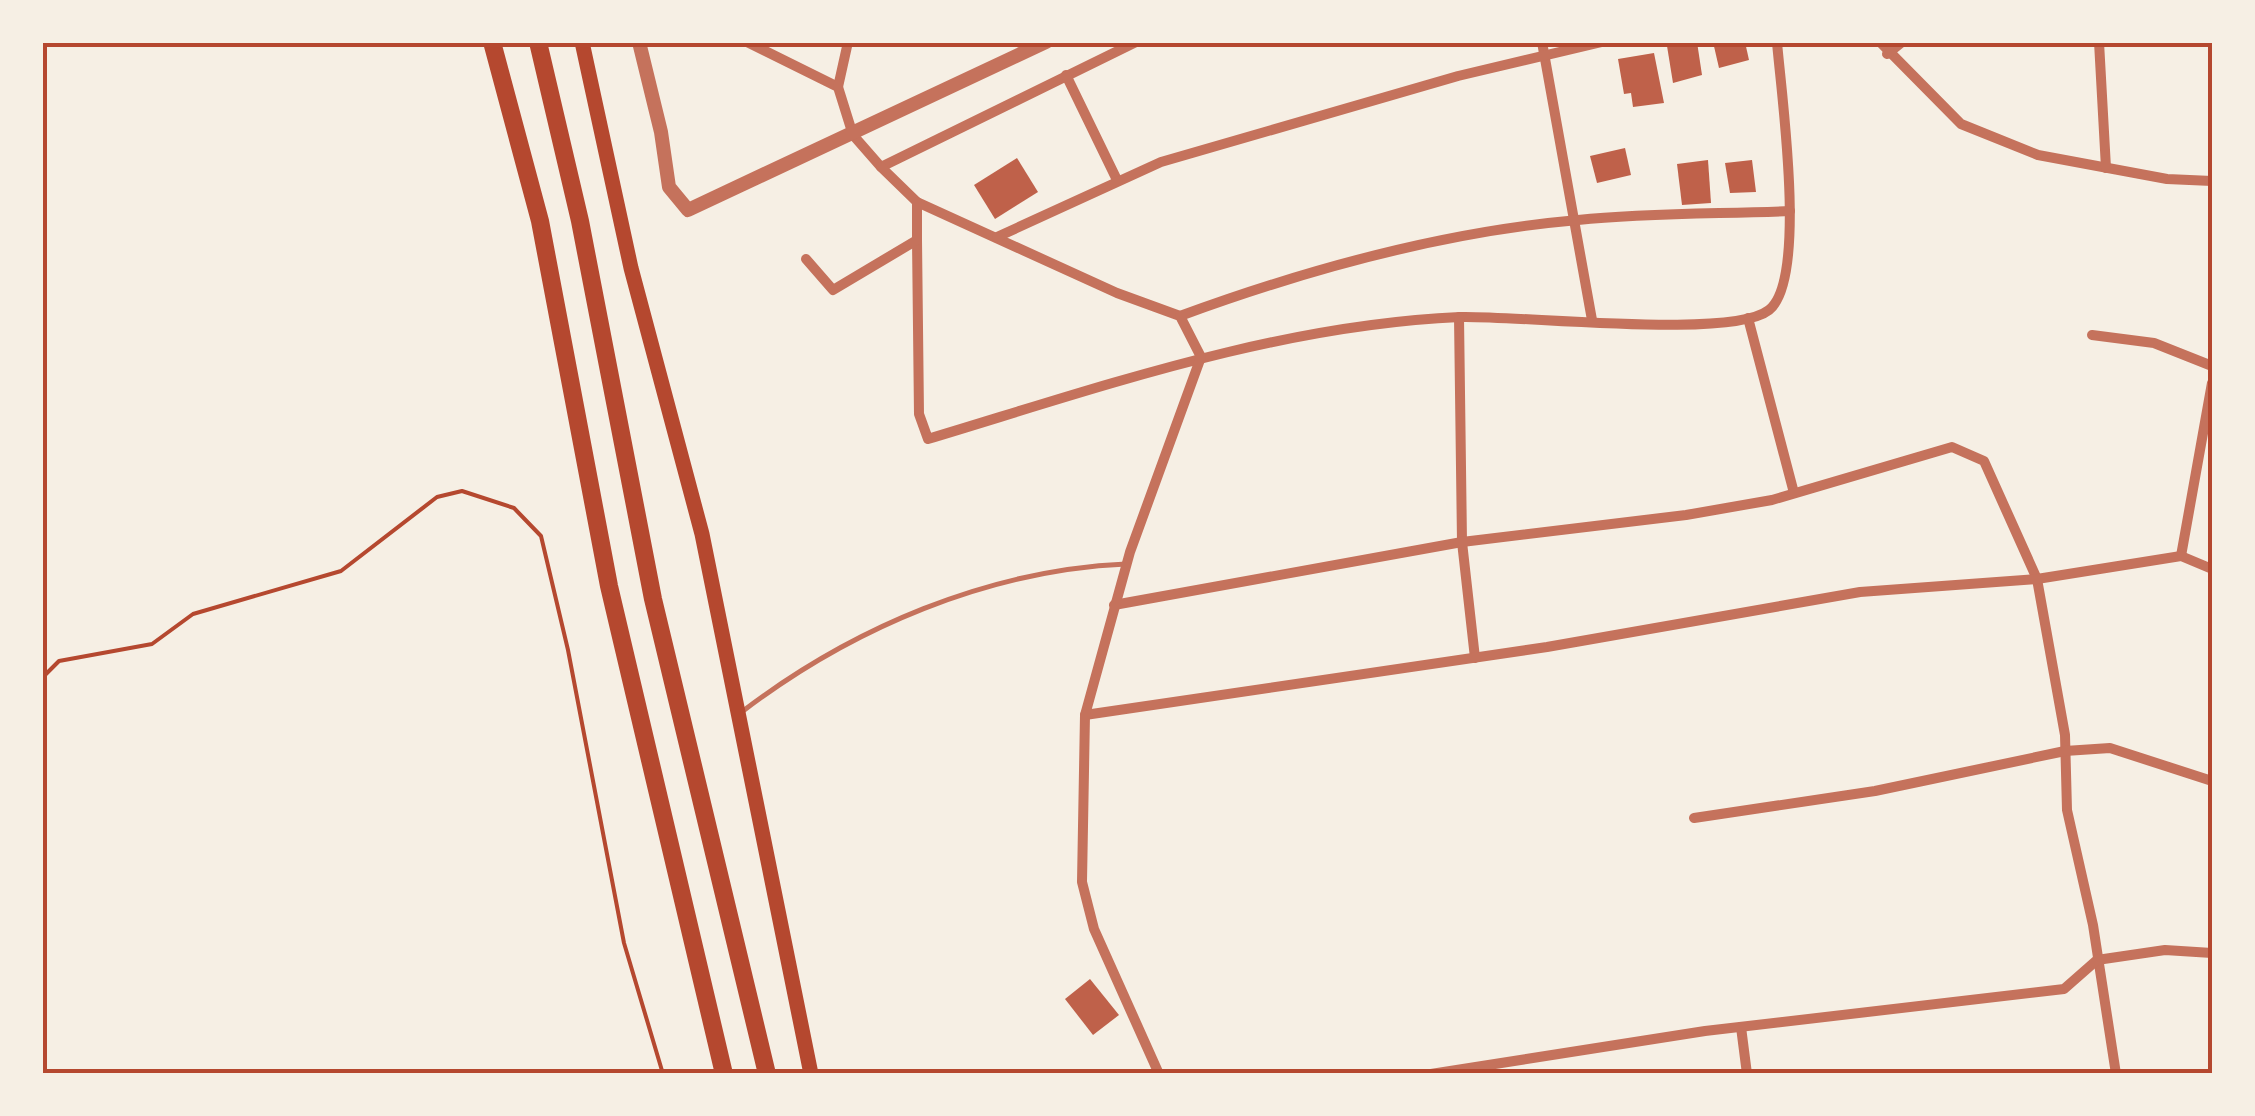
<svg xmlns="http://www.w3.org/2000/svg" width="2255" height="1116" font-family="'Crimson Pro',serif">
  <rect width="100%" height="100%" fill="#f6efe4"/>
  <g fill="#bf614a">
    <path d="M 1682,42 L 1697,42 L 1702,75 L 1673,83 L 1667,46 Z"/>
    <path d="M 1713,42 L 1745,42 L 1749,60 L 1719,68 Z"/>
    <path d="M 1654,53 L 1664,103 L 1633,107 L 1631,93 L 1624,94 L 1618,59 Z"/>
    <path d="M 1625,148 L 1631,175 L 1597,183 L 1590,156 Z"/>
    <path d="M 1017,158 L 1038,192 L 995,219 L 974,185 Z"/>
    <path d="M 1708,160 L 1711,203 L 1682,205 L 1677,164 Z"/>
    <path d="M 1752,160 L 1756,192 L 1730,193 L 1725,163 Z"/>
    <path d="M 1090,979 L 1119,1015 L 1093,1035 L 1065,999 Z"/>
  </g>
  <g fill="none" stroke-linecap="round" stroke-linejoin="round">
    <path stroke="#b5482f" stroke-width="4" d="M 42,678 L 59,661 L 152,644 L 193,614 L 341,571 L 437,497 L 462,491 L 514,508 L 541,536 L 568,650 L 624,943 L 663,1074"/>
    <path stroke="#c5725c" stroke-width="5" d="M 743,711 C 852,628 988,570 1126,564"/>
    <g stroke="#c5725c" stroke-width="10">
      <path d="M 747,42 L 838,87 L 853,135 L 881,167 L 1136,42"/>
      <path d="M 1542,42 L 1592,320"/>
      <path d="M 1880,42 L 1961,124 L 2038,155 L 2167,179 L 2212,181"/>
      <path d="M 2099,42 L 2106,168"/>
      <path d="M 1887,54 L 1902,42"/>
      <path d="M 1066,75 L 1117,180"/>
      <path d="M 838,87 L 848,42"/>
      <path d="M 881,167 L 917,202 L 1117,293 L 1180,316 L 1201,357"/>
      <path d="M 997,237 L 1161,162 L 1458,76 L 1602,42"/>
      <path d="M 917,240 L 919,414 L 928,439 C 1101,387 1277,325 1460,317 C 1519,315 1731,340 1769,310 C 1808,279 1781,93 1777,42"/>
      <path d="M 806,259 L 833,290 L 917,240 L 917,202"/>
      <path d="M 1180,316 C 1308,269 1441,232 1578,220 C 1648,213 1720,214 1790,211"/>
      <path d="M 1459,317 L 1462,542 L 1475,658"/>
      <path d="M 1748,318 L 1794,493"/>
      <path d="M 2092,335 L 2154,343 L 2212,366"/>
      <path d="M 2181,556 L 2212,383"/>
      <path d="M 1114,605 L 1462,542 L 1686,515 L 1772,500 L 1952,447 L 1984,461 L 2037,579 L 2065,735 L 2067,810 L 2093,925 L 2116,1074"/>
      <path d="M 1085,715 L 1547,647 L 1860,592 L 2037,579 L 2181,556 L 2212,569"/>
      <path d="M 1694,818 L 1875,791 L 2065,751 L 2110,748 L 2212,781"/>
      <path d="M 1741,1027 L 1747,1074"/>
      <path d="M 1159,1074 L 1094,929 L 1082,882 L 1085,715 L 1130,552 L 1201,357"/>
      <path d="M 1431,1074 L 1705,1031 L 2064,989 L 2097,960 L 2165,950 L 2212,953"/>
    </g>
    <path stroke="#c5725c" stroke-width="14" d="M 639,42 L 661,132 L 669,187 L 688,210 L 1046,42"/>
    <path stroke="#b5482f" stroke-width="15" d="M 582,42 L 631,268 L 702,534 L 811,1074"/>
    <g stroke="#b5482f" stroke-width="18">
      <path d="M 492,42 L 540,221 L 609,586 L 724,1074"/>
      <path d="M 538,42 L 580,221 L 653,599 L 767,1074"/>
    </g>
  </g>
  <rect width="2255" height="1116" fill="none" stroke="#f6efe4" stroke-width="90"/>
  <rect x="45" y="45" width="2165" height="1026" fill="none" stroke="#b5482f" stroke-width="4"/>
</svg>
